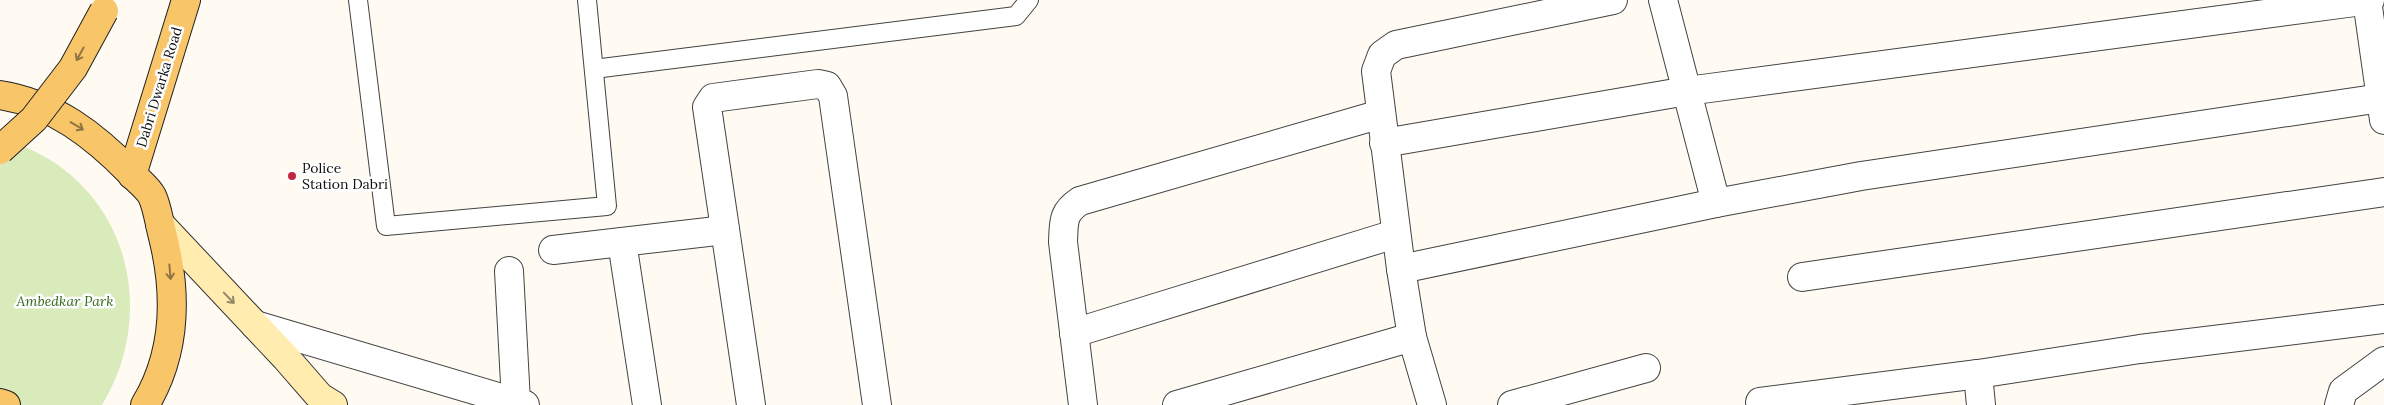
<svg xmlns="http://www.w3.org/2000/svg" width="2384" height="405" font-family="Lora,serif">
  <rect width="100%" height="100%" fill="#fffbf3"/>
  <path fill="#d9eabb" d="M 0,138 C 20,144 38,152 55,163 C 136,218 151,325 102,405 L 0,405 Z"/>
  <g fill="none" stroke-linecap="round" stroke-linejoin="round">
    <g stroke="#434343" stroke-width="20">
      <g id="lane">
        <path d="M 358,0 L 386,226 L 607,206 L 587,0"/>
        <path d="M 594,69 L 1016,16 L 1029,0"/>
      </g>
    </g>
    <g stroke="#434343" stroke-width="30">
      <g id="street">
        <path d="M 1613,0 L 1396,45 L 1382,55 L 1376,71 L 1401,269 L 1716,203 L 1861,176 L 2381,98"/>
        <path d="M 1663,0 L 1716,203"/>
        <path d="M 2367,0 L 2384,120"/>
        <path d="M 1384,143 L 1687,91 L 2370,0"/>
        <path d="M 622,242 L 647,405"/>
        <path d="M 553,250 L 725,230"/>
        <path d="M 1401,269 L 1412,337 L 1432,405"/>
        <path d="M 509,271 L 516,402"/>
        <path d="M 1802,277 L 2384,192"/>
        <path d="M 255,325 L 525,405"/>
        <path d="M 1074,333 L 1395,234"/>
        <path d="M 1978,374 L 1981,405"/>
        <path d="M 1760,402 L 1978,374 L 2140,349 L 2384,319"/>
        <path d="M 751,405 L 707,107 L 713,98 L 818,84 L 827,86 L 833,96 L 877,405"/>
        <path d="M 1083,405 L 1063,242 C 1064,222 1062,213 1080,201 L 1381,114"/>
        <path d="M 1177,405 L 1412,337"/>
        <path d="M 1512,405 L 1646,368"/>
        <path d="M 2339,405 L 2343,391 L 2384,361"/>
      </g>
    </g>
    <g stroke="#323232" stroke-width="30">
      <path id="secondary" d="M 160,224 L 286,358 L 320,397 L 333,405"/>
    </g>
    <g stroke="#212121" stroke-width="30">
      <g id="primary">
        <path d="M 0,95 C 53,103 95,136 131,173 C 137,180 148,188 152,196 C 157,206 159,221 162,233 C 177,291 177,352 145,405"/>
        <path d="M 132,175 L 186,0"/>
        <path d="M 0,403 L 6,405"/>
      </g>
    </g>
    <use href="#lane" stroke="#fff" stroke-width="18"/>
    <use href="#street" stroke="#fff" stroke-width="28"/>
    <use href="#secondary" stroke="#ffecae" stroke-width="28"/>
    <use href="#primary" stroke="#f9c569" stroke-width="28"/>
    <g stroke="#212121" stroke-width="30" stroke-linecap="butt">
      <path id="primary-bridge" d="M 0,150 L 34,119 L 73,68 L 104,11"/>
    </g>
    <use href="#primary-bridge" stroke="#f9c569" stroke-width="28"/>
  </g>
  <defs><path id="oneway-shaft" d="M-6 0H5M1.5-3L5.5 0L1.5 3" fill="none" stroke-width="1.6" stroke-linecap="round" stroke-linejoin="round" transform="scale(1.25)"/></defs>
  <g stroke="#907441">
    <use href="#oneway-shaft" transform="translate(80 54) rotate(119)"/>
    <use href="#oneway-shaft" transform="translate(77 126) rotate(31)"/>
    <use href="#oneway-shaft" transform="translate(170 272) rotate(85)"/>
  </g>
  <use stroke="#938967" href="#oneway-shaft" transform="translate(229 298) rotate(46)"/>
  <circle fill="#c22640" stroke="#fff" stroke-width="2" cx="292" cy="176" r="5"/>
  <g text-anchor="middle" stroke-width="5" stroke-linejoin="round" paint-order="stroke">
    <g font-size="14" fill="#101010" stroke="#fff">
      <text transform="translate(159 87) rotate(-73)" y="5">Dabri Dwarka Road</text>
    </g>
    <g font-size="14" fill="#101010" stroke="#fff" text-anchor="start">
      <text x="302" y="173">Police<tspan x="302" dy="16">Station Dabri</tspan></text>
    </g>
    <g font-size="14" font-style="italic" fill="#37691f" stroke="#fff">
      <text x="65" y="306">Ambedkar Park</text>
    </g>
  </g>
</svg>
